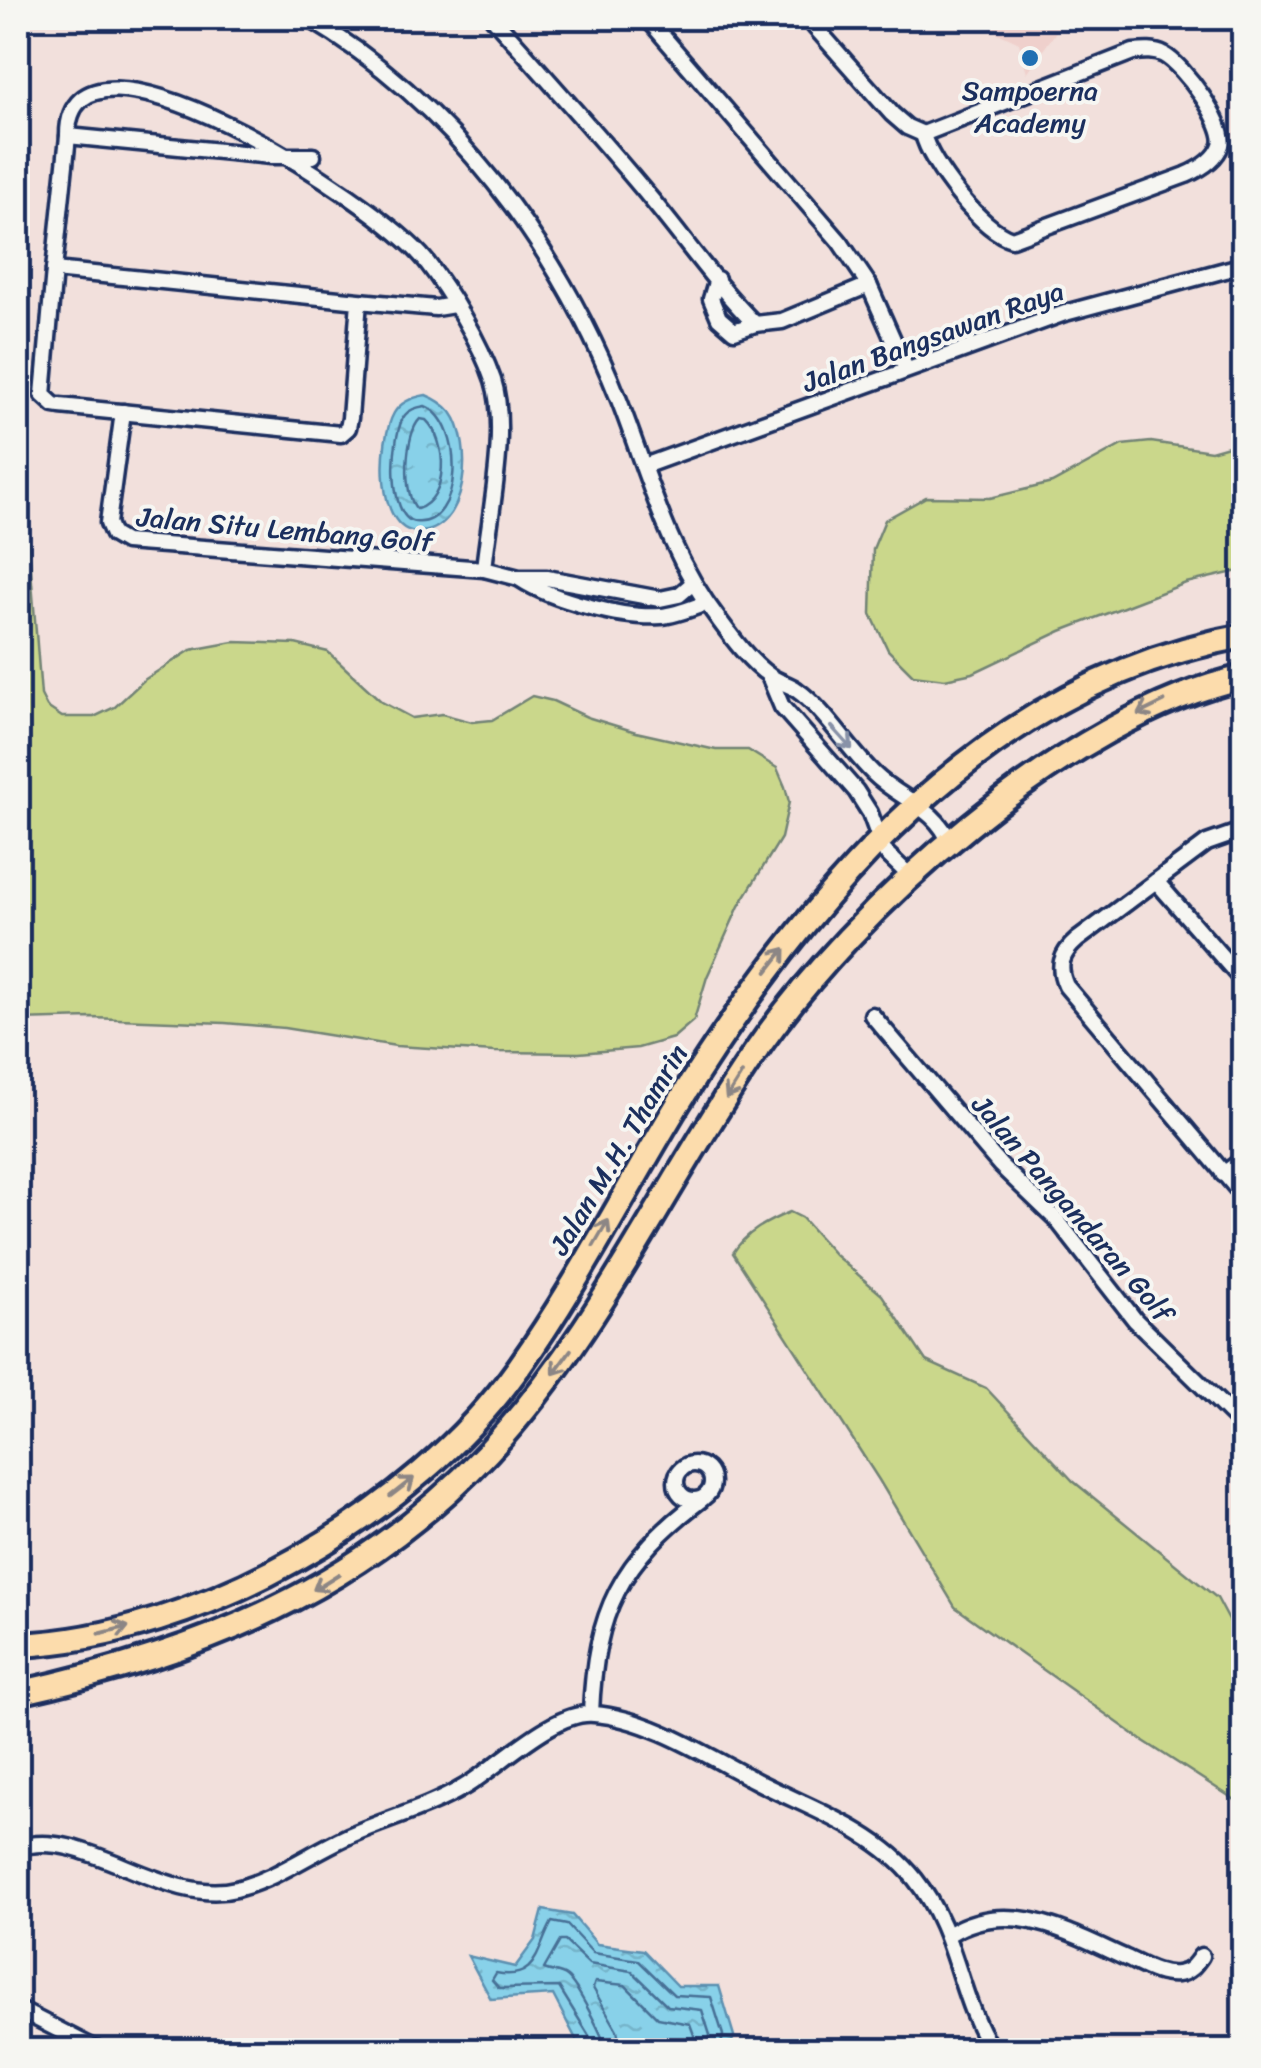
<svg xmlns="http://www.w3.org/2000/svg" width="1261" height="2068" font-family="Sriracha,sans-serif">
  <defs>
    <pattern id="water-ripples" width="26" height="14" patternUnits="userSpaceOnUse" patternTransform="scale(2.5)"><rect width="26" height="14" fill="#88d1e9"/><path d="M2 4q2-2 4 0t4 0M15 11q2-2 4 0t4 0" fill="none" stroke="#75b4ca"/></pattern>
  </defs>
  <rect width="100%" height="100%" fill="#f2e0dc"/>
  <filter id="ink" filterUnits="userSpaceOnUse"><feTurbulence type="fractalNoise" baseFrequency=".01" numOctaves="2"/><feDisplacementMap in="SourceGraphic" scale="20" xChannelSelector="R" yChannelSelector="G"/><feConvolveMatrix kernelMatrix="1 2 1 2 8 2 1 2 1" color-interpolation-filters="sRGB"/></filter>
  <g filter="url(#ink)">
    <path fill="#efd0cc" d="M 966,18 L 1084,18 L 1058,29 L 1027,73 L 1019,43 Z"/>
    <g fill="#cad78b" stroke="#728374" stroke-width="2.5">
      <path d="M 18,406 L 41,695 L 47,707 L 62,717 L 94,717 L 115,707 L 144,680 L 191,650 L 234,642 L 295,644 L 328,652 L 382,702 L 412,718 L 442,714 L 472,722 L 492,720 L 532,696 L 553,701 L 587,717 L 636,732 L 716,750 L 748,750 L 777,768 L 785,787 L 789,802 L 781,838 L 739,906 L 707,977 L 694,1020 L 673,1038 L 638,1048 L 579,1053 L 495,1052 L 396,1046 L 284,1028 L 225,1023 L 92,1018 L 18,1020 Z"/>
      <path d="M 1151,442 L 1211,451 L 1243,442 L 1243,570 L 1186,583 L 1061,631 L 973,673 L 945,679 L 913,675 L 888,650 L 871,614 L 873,549 L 885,520 L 926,497 L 990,498 L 1052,483 L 1122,445 Z"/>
      <path d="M 790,1212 L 802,1218 L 835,1255 L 882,1295 L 926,1361 L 986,1388 L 1073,1481 L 1217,1598 L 1232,1626 L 1243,1639 L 1243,1805 L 1142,1740 L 955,1607 L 879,1480 L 733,1253 C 746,1232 768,1221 790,1212 Z"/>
    </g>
    <g fill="url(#water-ripples)" stroke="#5c90b1" stroke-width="2.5">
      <path d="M 426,395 C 436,399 444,404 451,412 C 474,443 469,533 417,532 C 375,530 379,439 394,413 C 401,401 414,397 426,395 Z"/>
      <path d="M 543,1910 L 572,1915 L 597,1944 L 643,1950 L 678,1986 L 719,1986 L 734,2036 L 729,2050 L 601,2050 L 579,2045 L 553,1995 L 491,1999 L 468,1956 L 515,1967 L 535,1940 Z"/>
    </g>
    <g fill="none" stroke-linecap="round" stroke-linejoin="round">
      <g stroke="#477096" stroke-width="2.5">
        <path d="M 425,406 C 466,423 463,528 415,522 C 387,518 391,432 405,415 C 410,409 418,407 425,406 Z"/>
        <path d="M 420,419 L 426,420 C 448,441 449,499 417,509 C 402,495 405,433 420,419 Z"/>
        <path d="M 594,2050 L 593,2042 L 559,1987 L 499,1988 L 492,1980 L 496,1973 C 538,1981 536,1950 552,1922 L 567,1925 L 593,1953 L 638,1960 L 674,1995 L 711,1997 L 723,2035 L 720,2050"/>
        <path d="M 606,2050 C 605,2039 577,1985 567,1977 C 561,1972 551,1972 544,1969 L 560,1941 L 565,1941 L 589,1964 L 632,1971 L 668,2006 L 702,2010 L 710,2035 L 708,2050"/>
        <path d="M 621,2050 L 617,2030 L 593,1988 L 595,1982 L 625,1985 L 658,2018 L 690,2024 L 694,2035 L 693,2050"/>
      </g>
      <g stroke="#1b2f5e" stroke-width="21">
        <g id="minor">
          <path d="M 308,18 C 451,102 559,247 619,400 C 649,477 667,553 719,620 C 733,639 750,662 770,676 C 778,682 789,684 797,690 C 824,709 849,750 874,774 C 899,799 938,808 950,844"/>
          <path d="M 493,18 C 546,78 600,137 651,199 C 685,240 717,286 755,324 L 734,331 L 719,318 L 711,299 L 717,279"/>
          <path d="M 647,18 L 840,242 L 869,285 L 906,369"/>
          <path d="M 807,18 L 892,114 L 907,127 L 923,134"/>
          <path d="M 1133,52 C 1144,51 1155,50 1164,55 C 1183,65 1227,124 1221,145 C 1216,160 1200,169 1186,175 L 1012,239 C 982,231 930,164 923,134 Z"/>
          <path d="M 313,156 L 271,156 L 68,136 C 66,0 377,200 426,261 C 450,292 480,342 493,380 C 509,429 489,517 484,569"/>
          <path d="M 54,270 L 68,136"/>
          <path d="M 359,301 L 350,418 L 348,428 L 341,434 L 60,406 L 54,405 L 43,395 L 54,270 L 359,301 L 436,308 L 454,305"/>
          <path d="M 755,324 L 782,321 L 869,285"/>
          <path d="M 123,412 L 108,523 L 113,535 L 125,542 L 484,569 L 519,578 L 547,578 L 660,599 L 679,595 L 693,583"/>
          <path d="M 644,466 L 1065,313 L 1244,265"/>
          <path d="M 520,579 C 552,600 623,619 661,616 C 676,615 692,608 706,603"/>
          <path d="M 769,676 L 782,707 L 856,791 L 870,813 L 884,851 L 911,877"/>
          <path d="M 1244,830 L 1207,843 L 1077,940 C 1061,954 1057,966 1066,986 L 1244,1197"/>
          <path d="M 1156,881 L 1244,982"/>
          <path d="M 872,1015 L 1000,1165 L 1057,1220 L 1135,1320 L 1244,1427"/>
          <path d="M 1223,1174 L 1244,1159"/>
          <path d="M 1228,1411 L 1244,1401"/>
          <circle cx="694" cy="1482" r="18"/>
          <path d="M 591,1713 C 595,1611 620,1561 702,1499"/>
          <path d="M 18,1848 C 82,1825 165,1907 236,1889 C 279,1878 313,1851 353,1834 C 390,1818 429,1808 464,1787 C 498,1767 554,1710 594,1714 C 650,1718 712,1759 762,1784 C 814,1810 877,1831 915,1879 C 958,1933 957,1996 992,2050"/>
          <path d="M 949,1934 C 1009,1897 1068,1932 1126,1958 C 1142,1965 1159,1976 1177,1974 C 1189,1973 1195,1965 1201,1956"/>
          <path d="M 18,2009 L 98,2050"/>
        </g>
      </g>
      <g stroke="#1b2f5e" stroke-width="30">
        <g id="primary">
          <path d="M 18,1645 C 199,1638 415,1514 519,1367 C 578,1284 625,1191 678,1104 C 809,893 986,681 1244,636"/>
          <path d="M 18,1693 C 199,1653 358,1591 488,1452 C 598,1334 664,1186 754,1054 C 854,907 1068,716 1244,677"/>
        </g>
      </g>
      <use href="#minor" stroke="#f6f6f2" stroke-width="14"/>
      <use href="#primary" stroke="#fcdcac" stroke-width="22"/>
    </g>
    <defs><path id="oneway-shaft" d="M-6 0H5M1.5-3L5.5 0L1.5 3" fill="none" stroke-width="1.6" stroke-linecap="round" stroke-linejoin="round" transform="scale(2.5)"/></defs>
    <g stroke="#8c8685">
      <use href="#oneway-shaft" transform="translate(1151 708) rotate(154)"/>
      <use href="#oneway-shaft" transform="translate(776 960) rotate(-52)"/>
      <use href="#oneway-shaft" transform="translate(734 1086) rotate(122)"/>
      <use href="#oneway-shaft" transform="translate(601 1233) rotate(-60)"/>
      <use href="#oneway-shaft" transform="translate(562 1362) rotate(126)"/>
      <use href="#oneway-shaft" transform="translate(402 1487) rotate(-38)"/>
      <use href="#oneway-shaft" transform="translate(326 1582) rotate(148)"/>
      <use href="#oneway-shaft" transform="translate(114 1630) rotate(-14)"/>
    </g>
    <use stroke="#8892a8" href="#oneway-shaft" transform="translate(842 738) rotate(48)"/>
  </g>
  <circle fill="#1f6fb2" stroke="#f6f6f2" stroke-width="4" cx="1030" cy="58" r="10"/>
  <g text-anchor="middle" stroke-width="8" stroke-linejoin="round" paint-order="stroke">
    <g font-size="28" fill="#1b2f5e" stroke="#f6f6f2">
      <text x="1030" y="100">Sampoerna<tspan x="1030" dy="32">Academy</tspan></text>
    </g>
    <g font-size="28" fill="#1b2f5e" stroke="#f6f6f2">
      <text transform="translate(933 336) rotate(-20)" y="10">Jalan Bangsawan Raya</text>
      <text transform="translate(285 529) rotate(5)" y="10">Jalan Situ Lembang Golf</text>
      <text transform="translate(618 1149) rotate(-59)" y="10">Jalan M.H. Thamrin</text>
      <text transform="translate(1073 1208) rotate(49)" y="10">Jalan Pangandaran Golf</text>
    </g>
  </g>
  <rect width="1261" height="2068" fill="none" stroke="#f6f6f2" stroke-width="60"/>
  <rect x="30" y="30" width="1201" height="2008" fill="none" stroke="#1b2f5e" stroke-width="4" filter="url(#ink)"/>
</svg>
